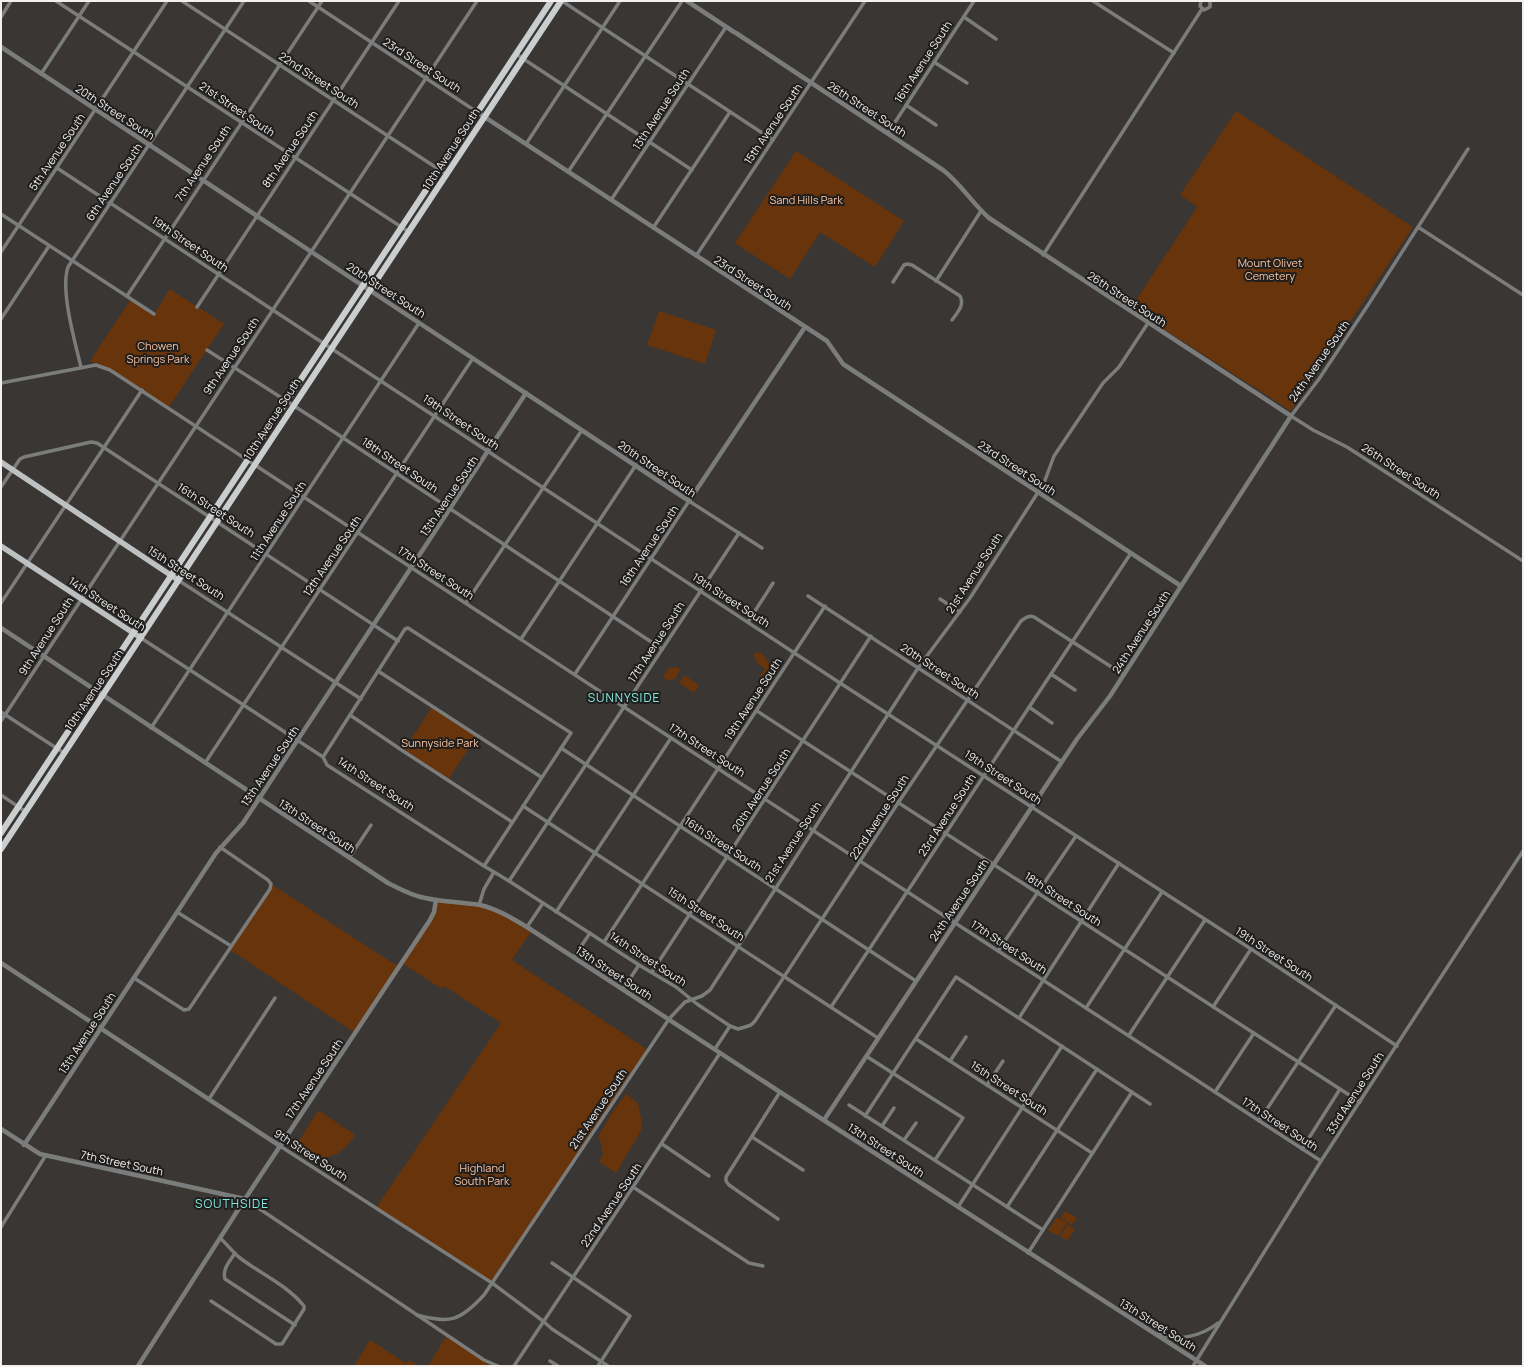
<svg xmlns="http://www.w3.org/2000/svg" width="1524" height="1367" font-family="Manrope,sans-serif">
  <rect width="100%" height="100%" fill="#393634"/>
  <g fill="#67340b">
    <path d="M 1236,111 L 1413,227 L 1291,411 L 1131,308 L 1197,207 L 1180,195 Z"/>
    <path d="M 796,151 L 904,221 L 875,267 L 820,232 L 790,279 L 735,243 Z"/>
    <path d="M 170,289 L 224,324 L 169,407 L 110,370 L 90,361 L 131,299 L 154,314 Z"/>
    <path d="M 659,311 L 716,330 L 705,364 L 647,345 Z"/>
    <path d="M 757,652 L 762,654 L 772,667 L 764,679 L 760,676 L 765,669 L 758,664 L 753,654 Z"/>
    <path d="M 677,667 L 680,669 L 676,678 L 669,681 L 663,677 L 669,668 Z"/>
    <path d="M 684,675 L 699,685 L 694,693 L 679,683 Z"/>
    <path d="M 432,707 L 477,736 L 448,780 L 403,751 Z"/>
    <path d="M 271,884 L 399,967 L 355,1033 L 229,949 L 270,889 Z"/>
    <path d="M 436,900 L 494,909 L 532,930 L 512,960 L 648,1050 L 492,1283 L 376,1208 L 501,1023 L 444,986 L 442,989 L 402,963 L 430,920 Z"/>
    <path d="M 626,1094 L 638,1103 L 642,1123 L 641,1131 L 616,1173 L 599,1162 L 603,1154 L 599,1135 L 613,1111 Z"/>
    <path d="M 320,1111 L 355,1135 C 340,1160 319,1164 295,1147 L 317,1112 Z"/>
    <path d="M 1065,1211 L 1077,1218 L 1072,1225 L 1061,1218 Z"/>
    <path d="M 1057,1217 L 1067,1223 L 1058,1236 L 1048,1230 Z"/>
    <path d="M 1068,1224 L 1075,1229 L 1067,1241 L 1060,1236 Z"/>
    <path d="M 447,1335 L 484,1360 L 498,1366 L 428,1366 Z"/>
    <path d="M 370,1340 L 406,1363 L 409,1360 L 418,1366 L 354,1366 Z"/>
  </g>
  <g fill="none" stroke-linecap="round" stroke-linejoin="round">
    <g stroke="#7b7c7c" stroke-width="3.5">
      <path d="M 56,1 L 409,232"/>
      <path d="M 182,1 L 446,174"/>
      <path d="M 309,1 L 477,112"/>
      <path d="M 562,1 L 773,140"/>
      <path d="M 1093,1 L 1174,53"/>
      <path d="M 1201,1 L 1200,6 L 1204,10 L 1210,7 L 1210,1"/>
      <path d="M 1,17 L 11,1"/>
      <path d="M 964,17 L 996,39"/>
      <path d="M 516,54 L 692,170"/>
      <path d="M 934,62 L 967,83"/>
      <path d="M 41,74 L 89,1"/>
      <path d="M 906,105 L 936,125"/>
      <path d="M 888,133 L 974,1"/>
      <path d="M 526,144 L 620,1"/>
      <path d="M 1468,149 L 1370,302 L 1319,379 L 1291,416 L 1313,430 L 1347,447 L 1523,561"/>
      <path d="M 57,168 L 840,683 L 1251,949 L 1397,1046"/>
      <path d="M 568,172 L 682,1"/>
      <path d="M 611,200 L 726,27"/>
      <path d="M 1,214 L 154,314"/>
      <path d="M 1418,227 L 1523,295"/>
      <path d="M 653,228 L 730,112"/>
      <path d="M 1,252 L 167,1"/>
      <path d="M 1043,255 L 1202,9"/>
      <path d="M 696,256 L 865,1"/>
      <path d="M 936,281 L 981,211"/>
      <path d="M 893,282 L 904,265 L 907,264 L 912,265 L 960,296 C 965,305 957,313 952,320"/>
      <path d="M 127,296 L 322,1"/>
      <path d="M 197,307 L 399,1"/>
      <path d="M 1,319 L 49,246"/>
      <path d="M 207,350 L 316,420 L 662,649"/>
      <path d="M 81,367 C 75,342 60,290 68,267 L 244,1"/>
      <path d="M 1,383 L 96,365 L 110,370 L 694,753 L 1321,1161"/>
      <path d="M 1,487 L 20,459 L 24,457 L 91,442 L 97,443 L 398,641"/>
      <path d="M 178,580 L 361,699"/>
      <path d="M 808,596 L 1062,762"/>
      <path d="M 940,599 L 960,612"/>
      <path d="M 1,603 L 142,390"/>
      <path d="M 466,603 L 582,430"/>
      <path d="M 748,622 L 773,583"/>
      <path d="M 141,638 L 323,757 L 327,765 L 484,866 L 509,881 L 639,965 L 676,987 L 697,1004 L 730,1026 L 738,1029 L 745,1027 L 751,1025 L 755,1021 L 898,803 L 1021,621 C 1025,618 1029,615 1034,617 L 1124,675"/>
      <path d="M 521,639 L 636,465"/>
      <path d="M 378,671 L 541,777"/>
      <path d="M 575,674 L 689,501 L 762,548"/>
      <path d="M 1051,674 L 1075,690"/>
      <path d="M 1029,707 L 1052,723"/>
      <path d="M 757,711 L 1360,1102"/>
      <path d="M 1,712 L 64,753"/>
      <path d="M 350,715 L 403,751 L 512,822"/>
      <path d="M 1,721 L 477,1"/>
      <path d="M 151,728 L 419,323"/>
      <path d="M 561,748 L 916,981"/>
      <path d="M 323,757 L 405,629 L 408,628 L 571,733 L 484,866"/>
      <path d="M 205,763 L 473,358"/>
      <path d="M 1,795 L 26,812"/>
      <path d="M 523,806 L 878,1038"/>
      <path d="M 349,858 L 371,825"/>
      <path d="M 509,881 L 739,533"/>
      <path d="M 479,905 L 484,889 L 494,872"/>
      <path d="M 177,912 L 231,946"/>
      <path d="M 556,912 L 671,738"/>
      <path d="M 527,927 L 543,903"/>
      <path d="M 604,942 L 825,606"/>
      <path d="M 998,951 L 1076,836"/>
      <path d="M 574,957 L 590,933"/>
      <path d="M 652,972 L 871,636"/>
      <path d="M 134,978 L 184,1010 L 189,1009 L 270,889 L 271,884 L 268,880 L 220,847"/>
      <path d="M 623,989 L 639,965"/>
      <path d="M 831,1007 L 1131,553"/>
      <path d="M 1213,1007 L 1251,949"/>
      <path d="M 1086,1008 L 1162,892"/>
      <path d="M 1019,1018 L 1119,863"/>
      <path d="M 1129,1035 L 1205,920"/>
      <path d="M 916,1039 L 1092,1153"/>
      <path d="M 715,1049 L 730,1026"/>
      <path d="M 866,1056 L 963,1118 L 935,1160"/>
      <path d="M 950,1061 L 966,1037"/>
      <path d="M 987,1085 L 1003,1061"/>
      <path d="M 1215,1092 L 1254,1033"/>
      <path d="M 209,1099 L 275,998"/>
      <path d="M 849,1105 L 1043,1230"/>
      <path d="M 865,1116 L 956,977 L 1150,1104"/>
      <path d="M 1259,1121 L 1336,1005"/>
      <path d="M 882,1126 L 894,1108"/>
      <path d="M 752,1137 L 803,1170"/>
      <path d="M 904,1140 L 916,1123"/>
      <path d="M 662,1144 L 709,1176"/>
      <path d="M 280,1146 L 492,1283 L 543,1321 L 552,1329 L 608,1366"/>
      <path d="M 1302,1149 L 1340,1089"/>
      <path d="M 633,1187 L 749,1263 L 763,1266"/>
      <path d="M 245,1199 L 484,1360 L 498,1366"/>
      <path d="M 958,1207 L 1062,1046"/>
      <path d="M 1007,1207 L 1097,1069"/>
      <path d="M 778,1219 L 729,1185 L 726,1181 L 726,1177 L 780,1092"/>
      <path d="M 1,1227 L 46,1155"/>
      <path d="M 235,1253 C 230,1261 222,1269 225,1279 L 295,1325"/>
      <path d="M 1028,1253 L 1132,1092"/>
      <path d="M 552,1263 L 630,1316 L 598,1366"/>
      <path d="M 211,1301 L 276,1344 L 282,1344 L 304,1309 L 304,1306 C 287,1285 261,1274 240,1258 C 233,1253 227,1244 220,1238"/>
      <path d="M 417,1315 C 450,1324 460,1321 484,1295 L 669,1019 L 685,1002 L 702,996 L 710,990 L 918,668 L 970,598 L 1044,483 L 1054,456 L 1103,383 L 1119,367 L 1148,323"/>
      <path d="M 1158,1334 C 1177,1342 1202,1336 1218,1323"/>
      <path d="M 550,1361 L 558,1366"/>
      <path d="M 514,1366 L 633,1187 L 720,1053"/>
      <path d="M 1193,1366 L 1321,1161 L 1523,851"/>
    </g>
    <g stroke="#7b7c7c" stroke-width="4.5">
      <path d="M 687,1 L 734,32"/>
      <path d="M 736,33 L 943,170 C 961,184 972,203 989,218 L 1291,416 L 1110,696 L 1077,739 L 824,1120"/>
      <path d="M 1,47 L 689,501 L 805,327"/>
      <path d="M 477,112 L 827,341 L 843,364 L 1181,586"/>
      <path d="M 1,628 L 388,883 C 400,889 412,896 425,898 C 443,902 462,902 480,905 C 497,909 512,918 527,927 L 780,1092 L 1205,1366"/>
      <path d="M 1,963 L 280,1146"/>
      <path d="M 1,1129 L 40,1154 L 245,1199"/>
      <path d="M 24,1145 L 216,853 L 243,823 L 526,393"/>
      <path d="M 138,1366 L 245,1199 L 430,920 L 434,912 L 436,900"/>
    </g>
    <g stroke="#bdc1c1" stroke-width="5.5">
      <path d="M 1,462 L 178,580"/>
      <path d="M 1,546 L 141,638"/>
    </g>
    <g stroke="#cacece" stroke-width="6">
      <path d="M 1,833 L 551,1"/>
      <path d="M 1,849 L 561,1"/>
    </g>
  </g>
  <g text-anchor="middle" stroke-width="4" stroke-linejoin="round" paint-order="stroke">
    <g font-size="11" fill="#f3f1f0" stroke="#1f1e1d">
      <text transform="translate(923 62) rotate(-57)" y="4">16th Avenue South</text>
      <text transform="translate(422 65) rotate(33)" y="4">23rd Street South</text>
      <text transform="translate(319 80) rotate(33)" y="4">22nd Street South</text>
      <text transform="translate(237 109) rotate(34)" y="4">21st Street South</text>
      <text transform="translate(661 109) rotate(-57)" y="4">13th Avenue South</text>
      <text transform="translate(867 109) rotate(33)" y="4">26th Street South</text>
      <text transform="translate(115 112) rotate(33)" y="4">20th Street South</text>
      <text transform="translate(773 124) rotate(-56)" y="4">15th Avenue South</text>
      <text transform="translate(290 149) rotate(-56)" y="4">8th Avenue South</text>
      <text transform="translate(451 149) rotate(-57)" y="4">10th Avenue South</text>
      <text transform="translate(57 152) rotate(-56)" y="4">5th Avenue South</text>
      <text transform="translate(203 163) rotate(-56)" y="4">7th Avenue South</text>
      <text transform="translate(114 182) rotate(-56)" y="4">6th Avenue South</text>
      <text transform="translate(190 244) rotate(34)" y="4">19th Street South</text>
      <text transform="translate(753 283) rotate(33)" y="4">23rd Street South</text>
      <text transform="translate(386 290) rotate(33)" y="4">20th Street South</text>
      <text transform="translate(1127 299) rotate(33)" y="4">26th Street South</text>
      <text transform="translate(231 356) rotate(-56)" y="4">9th Avenue South</text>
      <text transform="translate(1319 361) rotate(-55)" y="4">24th Avenue South</text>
      <text transform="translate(272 419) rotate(-57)" y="4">10th Avenue South</text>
      <text transform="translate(461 422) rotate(34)" y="4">19th Street South</text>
      <text transform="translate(400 465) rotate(34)" y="4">18th Street South</text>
      <text transform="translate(1017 468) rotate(33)" y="4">23rd Street South</text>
      <text transform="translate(657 469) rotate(34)" y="4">20th Street South</text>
      <text transform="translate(1401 471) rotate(33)" y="4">26th Street South</text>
      <text transform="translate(449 496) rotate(-56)" y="4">13th Avenue South</text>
      <text transform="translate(216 510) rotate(33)" y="4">16th Street South</text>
      <text transform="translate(278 521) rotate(-57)" y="4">11th Avenue South</text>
      <text transform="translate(649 546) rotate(-56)" y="4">16th Avenue South</text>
      <text transform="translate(332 556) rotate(-56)" y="4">12th Avenue South</text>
      <text transform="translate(186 573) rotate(33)" y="4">15th Street South</text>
      <text transform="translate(436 573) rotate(33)" y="4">17th Street South</text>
      <text transform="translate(974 573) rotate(-57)" y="4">21st Avenue South</text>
      <text transform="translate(731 600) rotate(33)" y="4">19th Street South</text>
      <text transform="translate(107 604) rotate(33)" y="4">14th Street South</text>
      <text transform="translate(1141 632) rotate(-57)" y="4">24th Avenue South</text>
      <text transform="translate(46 636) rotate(-57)" y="4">9th Avenue South</text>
      <text transform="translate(656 642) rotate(-57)" y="4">17th Avenue South</text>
      <text transform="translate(940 671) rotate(33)" y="4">20th Street South</text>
      <text transform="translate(94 690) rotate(-56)" y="4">10th Avenue South</text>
      <text transform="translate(753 699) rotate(-57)" y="4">19th Avenue South</text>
      <text transform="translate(707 750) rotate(33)" y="4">17th Street South</text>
      <text transform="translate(270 766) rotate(-56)" y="4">13th Avenue South</text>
      <text transform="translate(1003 777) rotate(33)" y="4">19th Street South</text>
      <text transform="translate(376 784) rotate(33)" y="4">14th Street South</text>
      <text transform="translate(761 790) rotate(-57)" y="4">20th Avenue South</text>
      <text transform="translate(947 815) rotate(-57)" y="4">23rd Avenue South</text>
      <text transform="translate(879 817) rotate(-57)" y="4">22nd Avenue South</text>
      <text transform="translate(317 826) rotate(33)" y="4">13th Street South</text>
      <text transform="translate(793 842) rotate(-57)" y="4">21st Avenue South</text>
      <text transform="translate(723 844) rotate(33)" y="4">16th Street South</text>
      <text transform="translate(1063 899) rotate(33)" y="4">18th Street South</text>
      <text transform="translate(959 900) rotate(-56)" y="4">24th Avenue South</text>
      <text transform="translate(706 914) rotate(33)" y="4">15th Street South</text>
      <text transform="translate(1009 947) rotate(33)" y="4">17th Street South</text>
      <text transform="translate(1274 954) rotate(33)" y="4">19th Street South</text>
      <text transform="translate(648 959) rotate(33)" y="4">14th Street South</text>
      <text transform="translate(614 973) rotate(33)" y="4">13th Street South</text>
      <text transform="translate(87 1033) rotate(-57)" y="4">13th Avenue South</text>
      <text transform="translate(314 1079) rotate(-56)" y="4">17th Avenue South</text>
      <text transform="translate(1009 1088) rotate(33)" y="4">15th Street South</text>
      <text transform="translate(1355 1093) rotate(-57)" y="4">33rd Avenue South</text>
      <text transform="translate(598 1109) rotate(-56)" y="4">21st Avenue South</text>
      <text transform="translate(1280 1124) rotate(33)" y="4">17th Street South</text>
      <text transform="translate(886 1150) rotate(33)" y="4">13th Street South</text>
      <text transform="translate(311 1155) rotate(33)" y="4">9th Street South</text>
      <text transform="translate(122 1163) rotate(12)" y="4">7th Street South</text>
      <text transform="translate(611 1205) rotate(-56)" y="4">22nd Avenue South</text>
      <text transform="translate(1158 1325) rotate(32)" y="4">13th Street South</text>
    </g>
    <g font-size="11" fill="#fac3a0" stroke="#1f1e1d">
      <text x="806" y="204">Sand Hills Park</text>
      <text x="1270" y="267">Mount Olivet<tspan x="1270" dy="13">Cemetery</tspan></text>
      <text x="158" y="350">Chowen<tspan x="158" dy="13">Springs Park</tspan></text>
      <text x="440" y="747">Sunnyside Park</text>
      <text x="482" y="1172">Highland<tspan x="482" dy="13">South Park</tspan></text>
    </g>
    <g font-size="12" letter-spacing="1" fill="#81ebe1" stroke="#1f1e1d">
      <text x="624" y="702">SUNNYSIDE</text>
      <text x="232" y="1208">SOUTHSIDE</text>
    </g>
  </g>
  <rect width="1524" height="1367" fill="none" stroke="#f3f1f0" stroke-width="4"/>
</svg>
